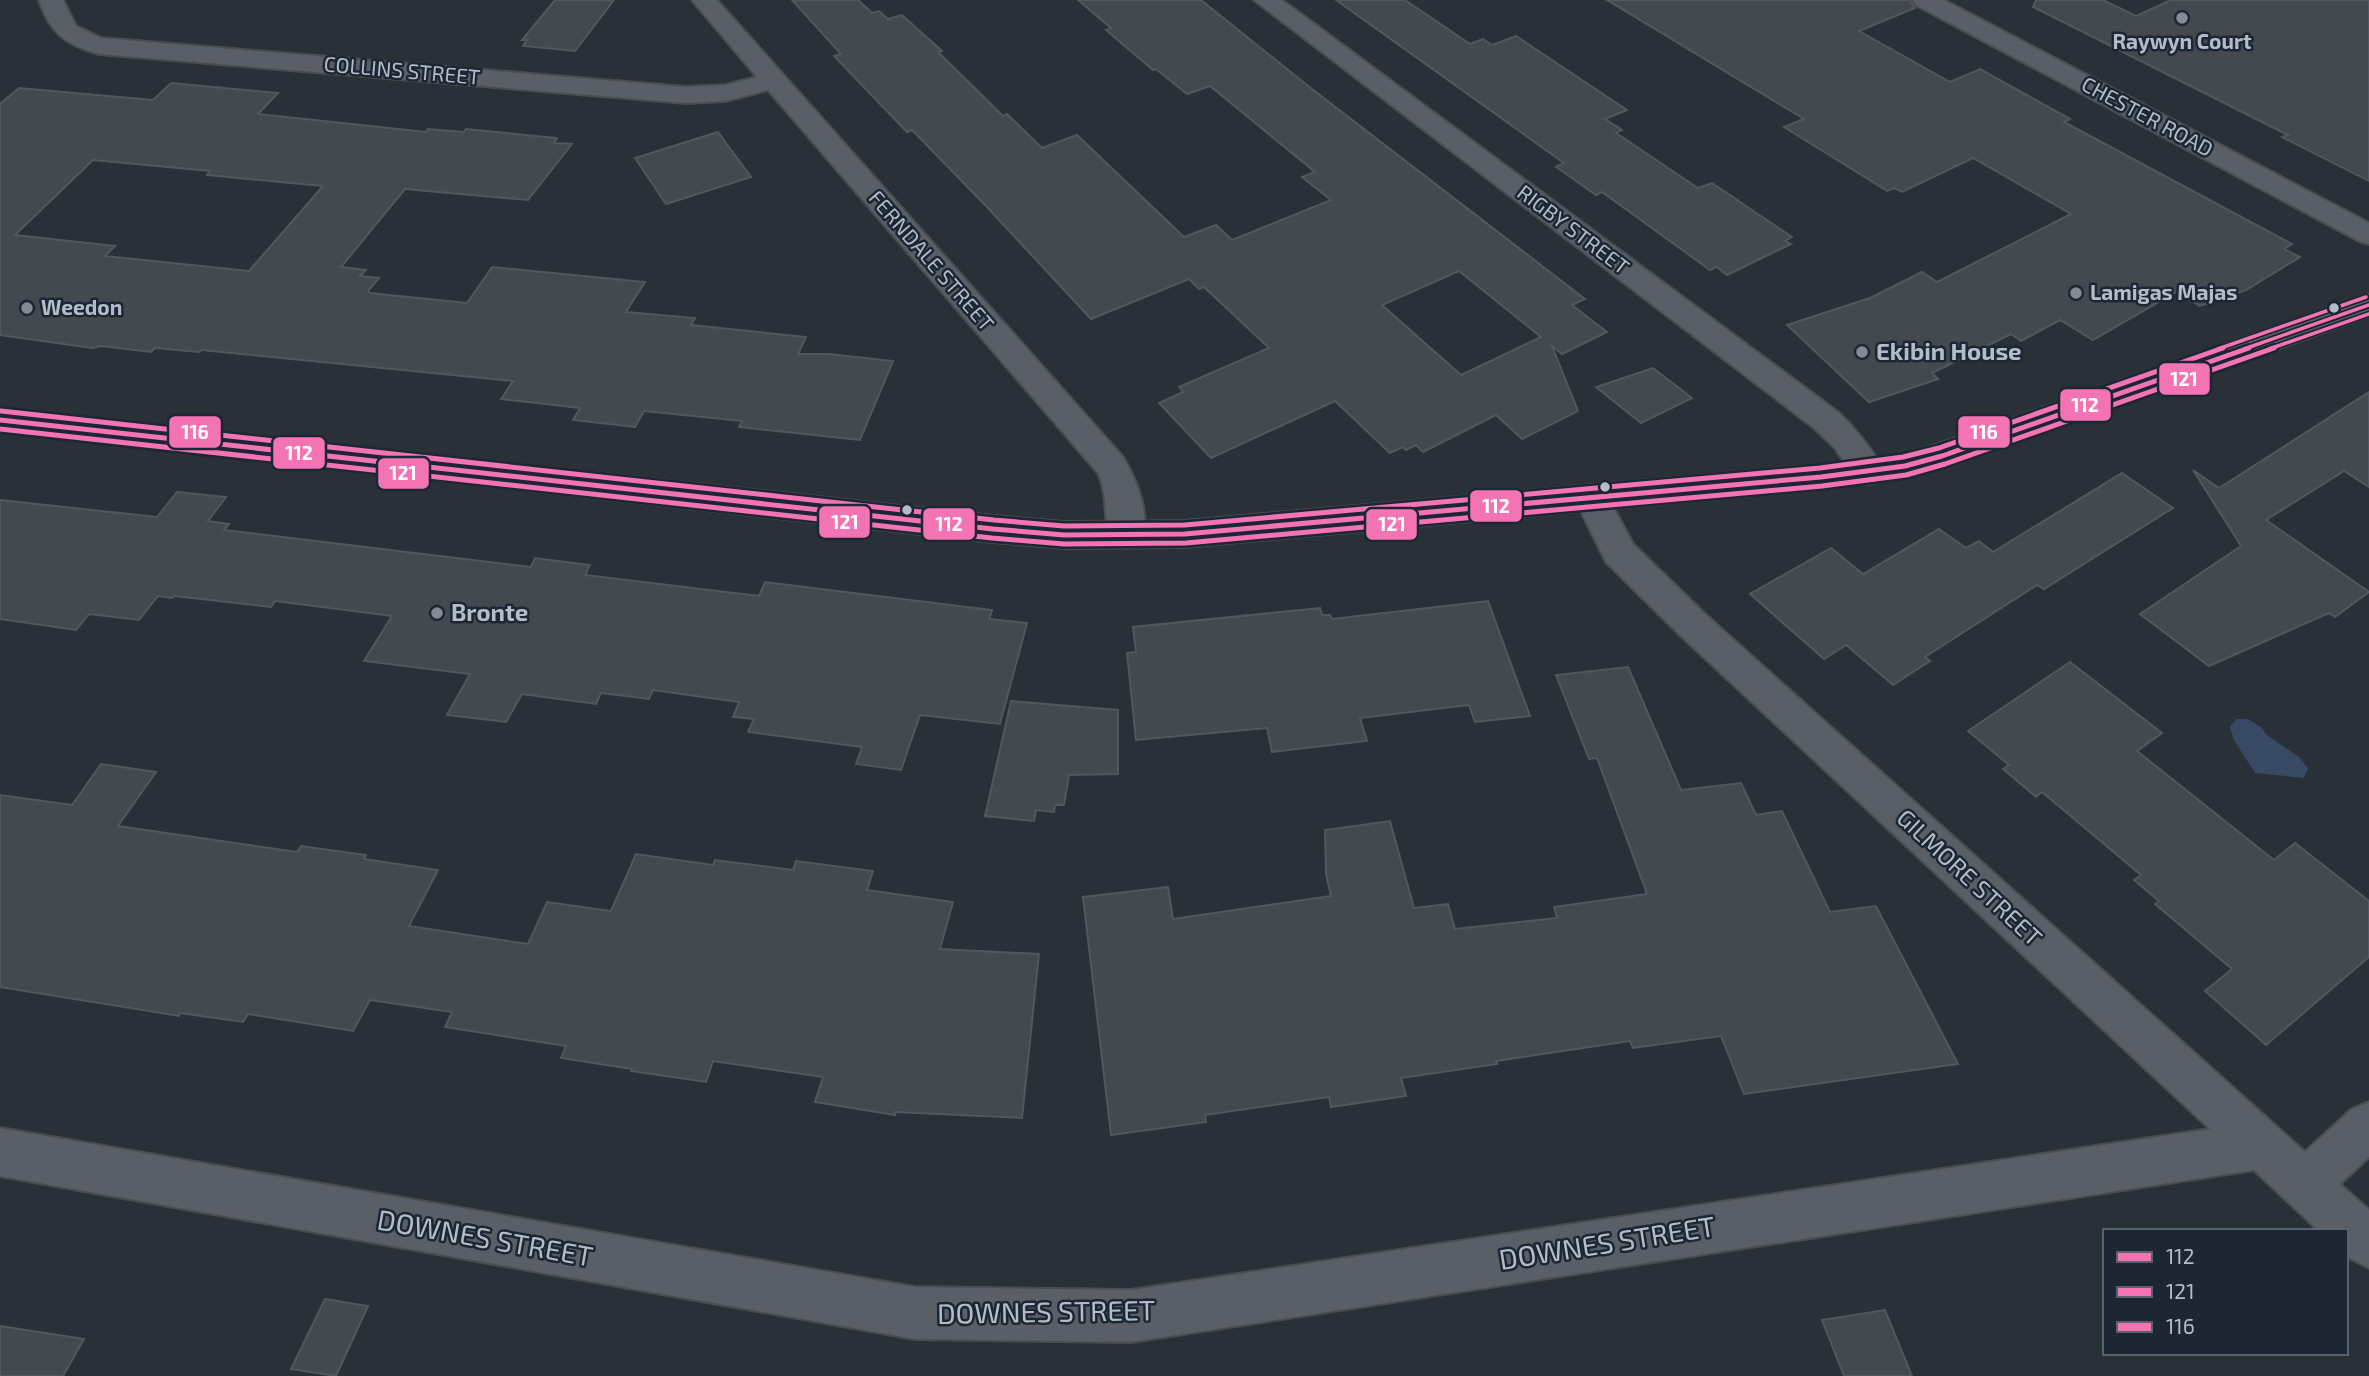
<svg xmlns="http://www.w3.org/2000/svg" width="2369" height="1376" font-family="'Exo 2',sans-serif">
  <rect width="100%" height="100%" fill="#2a3038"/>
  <path fill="#384963" d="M 2236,719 L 2248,719 L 2261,727 L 2267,735 L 2299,757 L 2308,768 L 2304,778 L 2255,773 L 2234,740 L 2230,727 Z"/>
  <g fill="#444950" stroke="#52575f" stroke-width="2" fill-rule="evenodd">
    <path d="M 555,0 L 614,0 L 575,51 L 523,46 L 527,40 L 522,40 Z"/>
    <path d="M 792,0 L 858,0 L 872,13 L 879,11 L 888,19 L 902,15 L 942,51 L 938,52 L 1003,116 L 1007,114 L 1042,148 L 1077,135 L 1184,237 L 1216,225 L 1232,240 L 1331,200 L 1302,177 L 1315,172 L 1210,86 L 1187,94 L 1156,69 L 1153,70 L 1106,30 L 1111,28 L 1078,0 L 1201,0 L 1312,89 L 1585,299 L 1572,305 L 1607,332 L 1562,354 L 1552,346 L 1578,411 L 1522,439 L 1496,415 L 1423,452 L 1416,445 L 1406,450 L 1403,447 L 1390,453 L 1335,401 L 1211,458 L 1159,403 L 1183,392 L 1179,387 L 1269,348 L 1204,287 L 1199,289 L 1189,279 L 1091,319 L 986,206 L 912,130 L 907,132 L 834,56 L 841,54 ZM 1459,271 L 1541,337 L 1461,375 L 1382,305 Z"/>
    <path d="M 1336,0 L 1405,0 L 1470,44 L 1483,39 L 1492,45 L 1516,36 L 1627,110 L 1605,119 L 1622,130 L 1616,133 L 1698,188 L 1712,183 L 1792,237 L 1785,241 L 1791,244 L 1727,275 L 1717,267 L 1710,270 L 1602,192 L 1596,195 L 1556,167 L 1564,163 Z"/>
    <path d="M 1607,0 L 1910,0 L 1915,8 L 1859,31 L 1950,82 L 1980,69 L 2070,119 L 2064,122 L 2292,244 L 2284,249 L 2300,257 L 2246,290 L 2200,306 L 2176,292 L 2093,340 L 2060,320 L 2021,341 L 2011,334 L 1932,373 L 1938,379 L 1869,402 L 1787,325 L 1870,298 L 1922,272 L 1937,282 L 2071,214 L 1973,158 L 1902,192 L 1894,188 L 1887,191 L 1784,127 L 1804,119 Z"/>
    <path d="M 2036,0 L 2103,0 L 2136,16 L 2171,0 L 2369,0 L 2369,181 L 2282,137 L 2288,135 L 2033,7 Z"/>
    <path d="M 171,83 L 278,93 L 258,114 L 426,132 L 428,129 L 464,132 L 466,129 L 557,138 L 554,143 L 572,144 L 528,200 L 405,189 L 341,267 L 366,270 L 360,276 L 379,278 L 368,291 L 370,293 L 467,303 L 492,267 L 645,282 L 626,312 L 695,318 L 691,325 L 806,337 L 798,354 L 829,354 L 893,361 L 860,440 L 739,427 L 742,421 L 644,411 L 635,427 L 573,420 L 580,408 L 501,399 L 513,381 L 202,350 L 199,352 L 155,348 L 151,352 L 101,346 L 92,348 L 0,335 L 0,104 L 19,88 L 153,100 ZM 93,160 L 210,171 L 207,175 L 323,186 L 249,271 L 105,256 L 115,246 L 15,235 Z"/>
    <path d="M 718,132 L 751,177 L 666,204 L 635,158 Z"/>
    <path d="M 1653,368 L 1692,398 L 1641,423 L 1596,387 Z"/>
    <path d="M 2369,392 L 2369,487 L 2344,471 L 2266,520 L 2369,592 L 2335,617 L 2329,613 L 2209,666 L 2140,614 L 2241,546 L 2193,470 L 2219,488 Z"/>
    <path d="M 2122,473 L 2173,508 L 2044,589 L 2037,585 L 1925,657 L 1930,661 L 1893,685 L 1846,645 L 1824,659 L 1750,594 L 1831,548 L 1863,574 L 1939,529 L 1966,548 L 1979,541 L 1993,552 Z"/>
    <path d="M 177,492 L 226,497 L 208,521 L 229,524 L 224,530 L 531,567 L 535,558 L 590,565 L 585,575 L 759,596 L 765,582 L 992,610 L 989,619 L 1027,623 L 1000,724 L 920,715 L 901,770 L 856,764 L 862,747 L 748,732 L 754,719 L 733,717 L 739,702 L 653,690 L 649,699 L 601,693 L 596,704 L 522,694 L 506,722 L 447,715 L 470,674 L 364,661 L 392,616 L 275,601 L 271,607 L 174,596 L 172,598 L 158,596 L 139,620 L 89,614 L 76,630 L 0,619 L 0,500 L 157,517 Z"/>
    <path d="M 1488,601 L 1530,716 L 1475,722 L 1469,705 L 1360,718 L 1367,741 L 1272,752 L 1267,728 L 1136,740 L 1127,653 L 1136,652 L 1133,627 L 1320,608 L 1322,615 L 1330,615 L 1332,619 Z"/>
    <path d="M 2070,662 L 2162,733 L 2137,751 L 2274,860 L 2295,843 L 2369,901 L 2369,957 L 2266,1045 L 2205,991 L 2232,969 L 2155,904 L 2159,901 L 2134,880 L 2141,875 L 2042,792 L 2036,797 L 2003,769 L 2009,765 L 1968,731 Z"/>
    <path d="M 1628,667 L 1681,790 L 1741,783 L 1756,815 L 1782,811 L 1830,912 L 1876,906 L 1958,1064 L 1744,1094 L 1721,1036 L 1633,1048 L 1630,1041 L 1496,1061 L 1497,1064 L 1401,1078 L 1406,1096 L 1331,1107 L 1329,1097 L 1205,1115 L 1206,1122 L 1111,1135 L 1083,897 L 1168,887 L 1173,919 L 1331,896 L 1326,874 L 1325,830 L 1390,821 L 1414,908 L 1448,904 L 1455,929 L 1557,918 L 1554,907 L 1647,894 L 1597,758 L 1589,759 L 1556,675 Z"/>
    <path d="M 1011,701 L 1118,710 L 1118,774 L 1069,775 L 1064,805 L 1055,805 L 1054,812 L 1036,810 L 1034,821 L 985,816 Z"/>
    <path d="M 101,764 L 156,772 L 118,826 L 297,852 L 301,846 L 366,855 L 364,859 L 438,870 L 409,926 L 528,944 L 547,902 L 611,911 L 636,854 L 713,865 L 715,860 L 793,870 L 796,861 L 873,871 L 867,890 L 953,902 L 940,949 L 1039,954 L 1022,1118 L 895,1112 L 895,1115 L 815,1102 L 823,1077 L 713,1061 L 706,1082 L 631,1071 L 632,1069 L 561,1058 L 566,1046 L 445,1027 L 452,1012 L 370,1000 L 353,1031 L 248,1014 L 243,1022 L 180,1013 L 179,1016 L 0,987 L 0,795 L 72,805 Z"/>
    <path d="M 325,1299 L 368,1306 L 336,1376 L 291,1369 Z"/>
    <path d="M 1885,1310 L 1912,1376 L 1844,1376 L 1822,1320 Z"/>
    <path d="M 0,1326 L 84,1339 L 63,1376 L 0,1376 Z"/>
  </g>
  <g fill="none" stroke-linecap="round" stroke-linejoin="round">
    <g stroke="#484c53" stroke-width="4">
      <g id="minor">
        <path d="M 39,0 L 63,0 L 76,26 L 101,38 L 686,87 L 726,85 L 757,77 L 692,0 L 717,0 L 1123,457 C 1137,481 1153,518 1139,544 L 1126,548 L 1113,544 C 1102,523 1109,496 1098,473 L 768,90 L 726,101 L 686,103 L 99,54 C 66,45 50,33 39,0 Z"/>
        <path d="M 1254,0 L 1282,0 L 1838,412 C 1857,430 1872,449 1885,472 L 1880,481 L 1868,484 L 1856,481 L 1835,448 L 1814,428 Z"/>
        <path d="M 1913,0 L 1944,0 L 2369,223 L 2369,244 L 2359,241 L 1916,5 Z"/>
        <path d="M 1591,485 L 1603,488 L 1633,544 L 1706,615 L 2305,1152 L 2352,1109 L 2369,1102 L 2369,1157 L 2340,1184 L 2369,1210 L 2369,1268 L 2346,1256 L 2346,1231 L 2319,1231 L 2254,1170 L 1131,1342 L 915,1339 L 0,1176 L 0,1128 L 915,1287 L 1131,1290 L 2210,1129 L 1680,635 L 1606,562 L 1574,497 L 1579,488 Z"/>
      </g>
    </g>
    <g stroke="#484c53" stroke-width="4">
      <path id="tertiary" d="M 2369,295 L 2369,316 L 1954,464 L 1905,478 L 1821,489 L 1185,547 L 1064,548 L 993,542 L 0,431 L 0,409 L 993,516 L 1064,522 L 1185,521 L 1821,465 L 1905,454 L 1933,446 Z"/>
    </g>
    <use href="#minor" fill="#5a5e66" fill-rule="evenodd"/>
    <use href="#tertiary" fill="#5a5e66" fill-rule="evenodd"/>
    <g stroke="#1d2633" stroke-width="7">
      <path id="bus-1-far1" d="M 2244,349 L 2369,305"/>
    </g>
    <g stroke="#1d2633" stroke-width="10">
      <path id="bus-1" d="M 0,420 L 993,529 L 1064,535 L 1185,534 L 1821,477 L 1905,466 L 1942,456 L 2249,348"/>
    </g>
    <g stroke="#1d2633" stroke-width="7">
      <path id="bus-2-far1" d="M 2269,349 L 2369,314"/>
    </g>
    <g stroke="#1d2633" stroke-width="10">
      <path id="bus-2" d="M 0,429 L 992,538 L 1064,544 L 1186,543 L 1822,486 L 1906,475 L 1945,464 L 2274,348"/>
    </g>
    <g stroke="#1d2633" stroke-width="7">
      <path id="bus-3-far1" d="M 2218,349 L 2366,297"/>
    </g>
    <g stroke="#1d2633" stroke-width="10">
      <path id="bus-3" d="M 1,411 L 994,520 L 1064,526 L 1185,525 L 1820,468 L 1903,457 L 1939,448 L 2223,348"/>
    </g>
    <use href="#bus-1-far1" stroke="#f373b3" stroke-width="3.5"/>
    <use href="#bus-1" stroke="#f373b3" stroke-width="5"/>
    <use href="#bus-2-far1" stroke="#f373b3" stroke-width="3.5"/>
    <use href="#bus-2" stroke="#f373b3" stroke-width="5"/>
    <use href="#bus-3-far1" stroke="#f373b3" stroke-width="3.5"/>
    <use href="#bus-3" stroke="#f373b3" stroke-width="5"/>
  </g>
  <g fill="#848b96" stroke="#1d2633" stroke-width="2.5">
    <circle cx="2182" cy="18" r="7"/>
    <circle cx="2076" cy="293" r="7"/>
    <circle cx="27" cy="308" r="7"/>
    <circle cx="1862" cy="352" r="7"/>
    <circle cx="437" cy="613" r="7"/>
  </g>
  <g fill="#b4bcc9" stroke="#1d2633" stroke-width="2.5">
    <circle cx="2334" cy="308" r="6"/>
    <circle cx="1605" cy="487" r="6"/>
    <circle cx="907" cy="510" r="6"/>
  </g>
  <g text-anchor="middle" stroke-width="5" stroke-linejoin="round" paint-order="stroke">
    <g font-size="21" font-weight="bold" fill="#b4bcc9" stroke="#1d2633" text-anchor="start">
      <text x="2182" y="49" text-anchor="middle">Raywyn Court</text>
      <text x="2090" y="300">Lamigas Majas</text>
      <text x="41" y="315">Weedon</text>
    </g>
    <g font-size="21" fill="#b4bcc9" stroke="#1d2633">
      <text transform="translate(402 71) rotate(5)" y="7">COLLINS STREET</text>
      <text transform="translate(2147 117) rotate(28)" y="7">CHESTER ROAD</text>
      <text transform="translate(1573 230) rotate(37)" y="7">RIGBY STREET</text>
      <text transform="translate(931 261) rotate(49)" y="7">FERNDALE STREET</text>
    </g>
    <g font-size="24" font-weight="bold" fill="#b4bcc9" stroke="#1d2633" text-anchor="start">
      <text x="1876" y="360">Ekibin House</text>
      <text x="451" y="621">Bronte</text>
    </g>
    <g font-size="24" fill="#b4bcc9" stroke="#1d2633">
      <text transform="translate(1969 878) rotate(43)" y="8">GILMORE STREET</text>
    </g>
    <g font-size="28" fill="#b4bcc9" stroke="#1d2633">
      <text transform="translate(485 1238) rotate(10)" y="10">DOWNES STREET</text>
      <text transform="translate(1607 1243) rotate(-9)" y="10">DOWNES STREET</text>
      <text transform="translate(1046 1312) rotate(-1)" y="10">DOWNES STREET</text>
    </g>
  </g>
  <g stroke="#1d2633" stroke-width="2.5">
    <rect x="2158" y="362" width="53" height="34" rx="7" fill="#f373b3"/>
    <rect x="2059" y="388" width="53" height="34" rx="7" fill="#f373b3"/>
    <rect x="1957" y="415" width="54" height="34" rx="7" fill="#f373b3"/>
    <rect x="168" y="415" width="54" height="34" rx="7" fill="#f373b3"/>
    <rect x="272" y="436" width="54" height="34" rx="7" fill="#f373b3"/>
    <rect x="377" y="457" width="53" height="33" rx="7" fill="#f373b3"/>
    <rect x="1469" y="489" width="54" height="34" rx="7" fill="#f373b3"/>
    <rect x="818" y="505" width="53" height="34" rx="7" fill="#f373b3"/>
    <rect x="922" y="507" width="54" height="34" rx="7" fill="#f373b3"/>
    <rect x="1365" y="508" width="53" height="33" rx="7" fill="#f373b3"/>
  </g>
  <g font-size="19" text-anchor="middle" font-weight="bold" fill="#fff">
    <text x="2184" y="386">121</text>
    <text x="2085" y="412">112</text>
    <text x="1984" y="439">116</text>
    <text x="195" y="439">116</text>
    <text x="299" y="460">112</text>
    <text x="403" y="480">121</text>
    <text x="1496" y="513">112</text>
    <text x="845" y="529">121</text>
    <text x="949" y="531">112</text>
    <text x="1392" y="531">121</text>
  </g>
  <rect x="2103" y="1229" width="245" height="126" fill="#1d2633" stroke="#59626f" stroke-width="2"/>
  <rect x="2117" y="1252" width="35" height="10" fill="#f373b3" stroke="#59626f" stroke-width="2"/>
  <text x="2166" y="1264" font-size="21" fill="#b4bcc9">112</text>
  <rect x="2117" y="1287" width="35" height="10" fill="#f373b3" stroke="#59626f" stroke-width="2"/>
  <text x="2166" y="1299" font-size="21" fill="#b4bcc9">121</text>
  <rect x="2117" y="1322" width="35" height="10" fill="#f373b3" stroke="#59626f" stroke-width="2"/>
  <text x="2166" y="1334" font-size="21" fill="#b4bcc9">116</text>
</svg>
